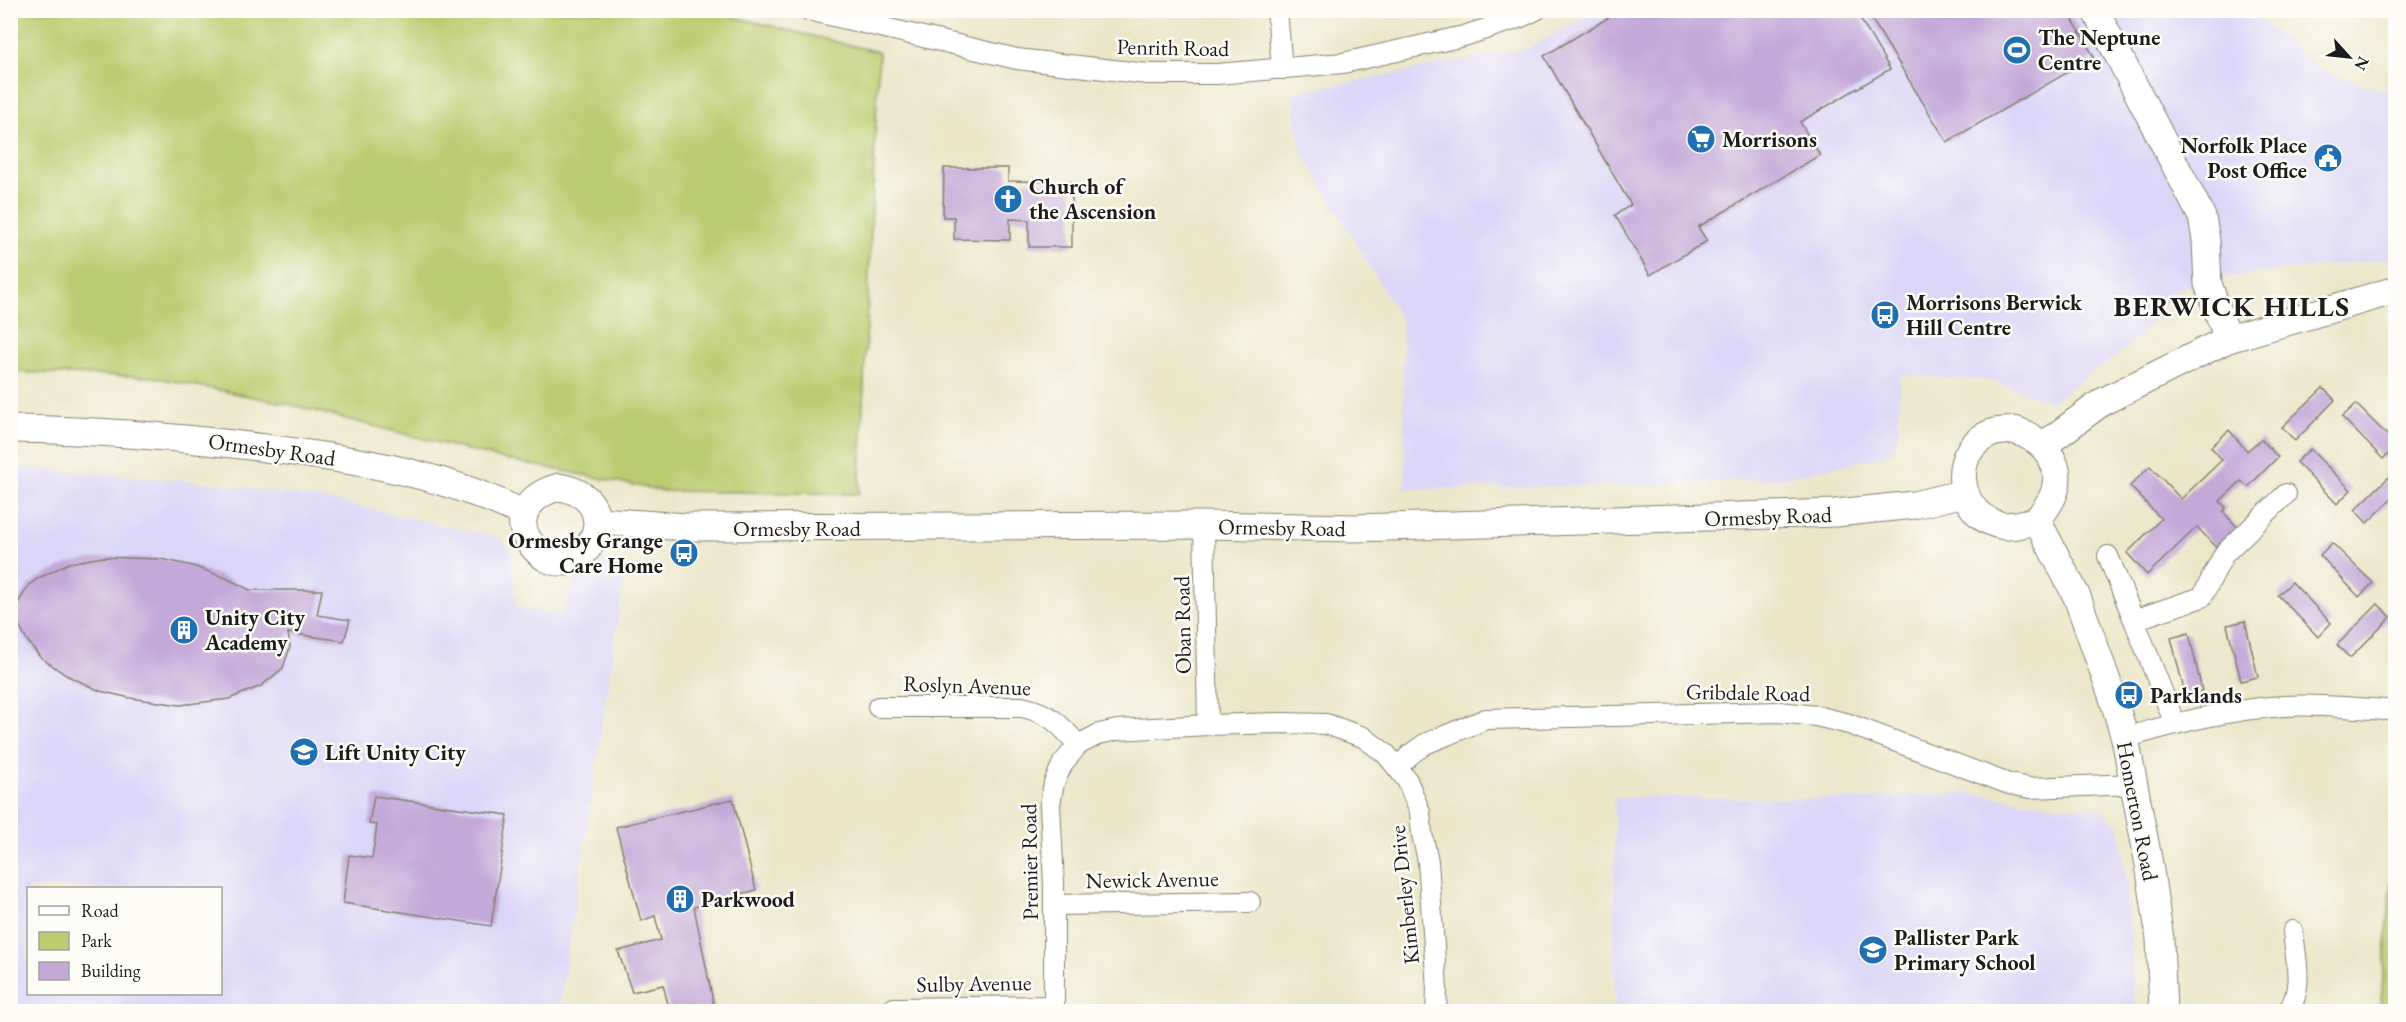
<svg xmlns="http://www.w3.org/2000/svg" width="2406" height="1022" font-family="'EB Garamond',serif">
  <rect width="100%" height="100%" fill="#fdfcf7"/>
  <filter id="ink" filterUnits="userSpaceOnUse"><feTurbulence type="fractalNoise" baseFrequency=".0167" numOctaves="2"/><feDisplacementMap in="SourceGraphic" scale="12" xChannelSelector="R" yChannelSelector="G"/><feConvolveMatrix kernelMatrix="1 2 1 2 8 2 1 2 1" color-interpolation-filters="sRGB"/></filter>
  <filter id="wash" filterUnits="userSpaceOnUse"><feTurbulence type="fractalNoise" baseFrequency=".008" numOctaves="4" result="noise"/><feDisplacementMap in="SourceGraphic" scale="24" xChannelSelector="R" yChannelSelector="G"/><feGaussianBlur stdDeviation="1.35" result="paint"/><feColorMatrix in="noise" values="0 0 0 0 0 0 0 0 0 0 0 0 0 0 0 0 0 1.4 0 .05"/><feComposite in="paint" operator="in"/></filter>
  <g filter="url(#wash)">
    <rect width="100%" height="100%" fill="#ebe6c8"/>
    <g fill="#dbd6f7" fill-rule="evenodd">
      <path d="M 1595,11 L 2250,11 L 2320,70 L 2395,95 L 2395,258 L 2207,279 L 2182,288 L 2172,293 L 2139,337 L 2121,353 L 2050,402 L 1993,381 L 1900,375 L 1899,434 L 1893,451 L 1878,457 L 1782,478 L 1649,485 L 1405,489 L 1402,321 L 1301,151 L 1293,93 L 1528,48 Z"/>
      <path d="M 10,467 L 202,482 L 329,500 L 501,538 L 512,554 L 516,608 L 561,615 L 579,574 L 585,566 L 598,559 L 626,564 L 559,1011 L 11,1011 ZM 28,888 L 220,888 L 220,994 L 28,994 Z"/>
      <path d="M 1964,793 L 2071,807 L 2097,807 L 2120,826 L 2127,890 L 2135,1011 L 1615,1011 L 1614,797 L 1859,799 Z"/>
    </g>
    <g fill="#bccc6f" stroke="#6c7446" stroke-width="1.5">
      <path d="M 709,11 L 879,52 L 859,494 L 663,491 L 494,457 L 288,404 L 153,377 L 11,372 L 11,11 Z"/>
      <path d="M 2395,842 L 2395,1011 L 2380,1011 Z"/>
    </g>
    <g id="blocks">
      <g fill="#c4a8d8">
        <path d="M 1621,10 L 1855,10 L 1890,69 L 1800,122 L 1820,155 L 1698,227 L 1707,241 L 1650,275 L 1615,215 L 1631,205 L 1544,56 Z"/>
        <path d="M 1866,10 L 2067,10 L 2094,57 L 1947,142 Z"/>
        <path d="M 944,168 L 1008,168 L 1008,181 L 1072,182 L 1072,247 L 1029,247 L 1029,220 L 1010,219 L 1010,240 L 954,239 L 954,217 L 943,217 Z"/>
        <path d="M 2323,388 L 2335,400 L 2295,441 L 2282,427 Z"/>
        <path d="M 2356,404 L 2396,444 L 2396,447 L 2383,459 L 2342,417 Z"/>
        <path d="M 2229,430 L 2247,451 L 2261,439 L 2278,457 L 2248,487 L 2241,481 L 2220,501 L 2226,508 L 2223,512 L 2242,532 L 2221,552 L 2197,527 L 2147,575 L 2127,553 L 2161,519 L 2130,486 L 2150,466 L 2181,499 L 2222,460 L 2211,447 Z"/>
        <path d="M 2310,449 L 2351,490 L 2337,504 L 2296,462 Z"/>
        <path d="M 2396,470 L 2396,495 L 2367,523 L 2355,510 Z"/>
        <path d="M 2332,543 L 2373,583 L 2359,597 L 2320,555 Z"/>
        <path d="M 103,557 L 161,559 L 193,566 L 226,578 L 250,590 L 322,590 L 317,615 L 350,620 L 344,641 L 288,633 L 290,647 L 283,668 L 261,686 L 229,699 L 180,705 L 130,698 L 100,691 L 66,675 L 40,657 L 24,636 L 17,620 L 18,603 L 29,585 L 37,579 L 69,563 Z"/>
        <path d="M 2292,582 L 2331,623 L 2318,637 L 2278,595 Z"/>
        <path d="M 2378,604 L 2391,617 L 2350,658 L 2337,645 Z"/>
        <path d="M 2245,621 L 2258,677 L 2241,681 L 2227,625 Z"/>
        <path d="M 2189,633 L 2202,691 L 2185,694 L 2171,638 Z"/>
        <path d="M 374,796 L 508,815 L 491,926 L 343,903 L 349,855 L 372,858 L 377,825 L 369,824 Z"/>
        <path d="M 733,799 L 756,890 L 694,907 L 715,1011 L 670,1011 L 663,985 L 632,992 L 618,951 L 661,940 L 655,916 L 641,921 L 616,827 Z"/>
      </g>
    </g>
  </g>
  <g filter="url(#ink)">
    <use href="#blocks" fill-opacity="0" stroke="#848172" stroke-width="1.5"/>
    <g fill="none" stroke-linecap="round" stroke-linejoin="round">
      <g stroke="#848172" stroke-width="22">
        <g id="street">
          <path d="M 808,10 L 1017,59 L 1148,74 L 1217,74 L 1343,63 L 1464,36 L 1519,18 L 1536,10"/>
          <path d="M 1277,10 L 1282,69"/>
          <path d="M 1204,525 L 1208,725"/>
          <path d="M 2108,556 L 2134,620"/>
          <path d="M 878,707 L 1022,707 C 1050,713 1060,724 1078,745"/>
          <path d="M 2175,724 L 2134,620 L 2202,597 L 2224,554 L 2286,494"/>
          <path d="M 2125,738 C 2176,723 2230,709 2284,706 C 2318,704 2352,708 2386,710"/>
          <path d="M 1398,767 L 1411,754 L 1425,744 L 1486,719 L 1779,712 L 1816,716 L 1849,724 L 2009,784 L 2030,788 L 2135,784"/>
          <path d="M 1054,905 L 1250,902"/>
          <path d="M 894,1008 L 1054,1006"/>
          <path d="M 1054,1012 L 1054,885 L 1050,804 L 1054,783 L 1063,763 L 1078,745 L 1099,734 L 1117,730 L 1208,725 L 1283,723 L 1326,724 L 1363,737 L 1386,754 L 1407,780 L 1420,812 L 1422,834 L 1428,861 L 1437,989 L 1436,1012"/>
          <path d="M 2287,1012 C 2305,990 2295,956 2293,931"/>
        </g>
      </g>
      <g stroke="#848172" stroke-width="29">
        <g id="secondary">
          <path d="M 2095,10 L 2202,217 L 2206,240 L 2208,284 L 2228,339"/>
          <path d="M 10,429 C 96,430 180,437 265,448 C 356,460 440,472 524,514"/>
          <path d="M 2014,430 C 2041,438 2065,462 2054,493 C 2051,503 2043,512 2037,520 C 2025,523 2012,528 2000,525 C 1954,514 1948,446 1995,432 C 2001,431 2008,431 2014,430 Z"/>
          <path d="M 2044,445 L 2102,402 L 2228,339 L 2396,290"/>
          <path d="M 559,487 C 638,500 575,603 531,544 C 510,517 532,494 559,487 Z"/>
          <path d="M 2037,520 L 2077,597 L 2113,698 L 2125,738 L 2149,864 L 2160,939 L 2163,1012"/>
          <path d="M 598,521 L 686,527 L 1204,525 L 1355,528 L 1836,513 L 1914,505 L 1965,493"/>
        </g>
      </g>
      <use href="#street" stroke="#fff" stroke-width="20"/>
      <use href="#secondary" stroke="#fff" stroke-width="27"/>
    </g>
  </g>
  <defs>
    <g id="stadium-disc" transform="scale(1.5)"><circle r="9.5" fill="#1f6fb2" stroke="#fdfcf7"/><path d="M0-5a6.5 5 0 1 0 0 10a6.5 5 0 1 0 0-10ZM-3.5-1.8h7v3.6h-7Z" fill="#fff"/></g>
    <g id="supermarket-disc" transform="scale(1.5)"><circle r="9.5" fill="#1f6fb2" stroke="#fdfcf7"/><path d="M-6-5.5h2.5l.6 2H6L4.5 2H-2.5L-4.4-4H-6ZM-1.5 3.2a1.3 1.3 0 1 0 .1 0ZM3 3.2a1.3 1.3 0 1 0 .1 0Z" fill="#fff"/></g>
    <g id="civic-disc" transform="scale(1.5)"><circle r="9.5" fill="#1f6fb2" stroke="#fdfcf7"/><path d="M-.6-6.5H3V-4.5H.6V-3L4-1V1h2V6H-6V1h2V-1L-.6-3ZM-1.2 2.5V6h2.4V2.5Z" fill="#fff"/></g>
    <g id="church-disc" transform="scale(1.5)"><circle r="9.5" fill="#1f6fb2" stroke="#fdfcf7"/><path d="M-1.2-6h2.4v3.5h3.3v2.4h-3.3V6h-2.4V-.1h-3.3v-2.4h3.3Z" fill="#fff"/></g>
    <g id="bus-disc" transform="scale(1.5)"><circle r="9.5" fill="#1f6fb2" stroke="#fdfcf7"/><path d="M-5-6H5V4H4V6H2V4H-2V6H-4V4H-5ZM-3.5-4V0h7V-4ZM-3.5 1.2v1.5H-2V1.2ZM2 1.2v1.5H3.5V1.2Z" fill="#fff"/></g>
    <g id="building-disc" transform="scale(1.5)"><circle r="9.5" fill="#1f6fb2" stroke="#fdfcf7"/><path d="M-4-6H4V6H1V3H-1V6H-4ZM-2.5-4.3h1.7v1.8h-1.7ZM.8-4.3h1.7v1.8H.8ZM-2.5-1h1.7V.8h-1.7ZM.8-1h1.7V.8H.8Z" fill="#fff"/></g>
    <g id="school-disc" transform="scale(1.5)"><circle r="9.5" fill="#1f6fb2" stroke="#fdfcf7"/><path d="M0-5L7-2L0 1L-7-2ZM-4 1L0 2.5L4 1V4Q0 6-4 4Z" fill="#fff"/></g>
  </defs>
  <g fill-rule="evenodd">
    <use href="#stadium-disc" x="2017" y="50"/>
    <use href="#supermarket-disc" x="1701" y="139"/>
    <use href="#civic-disc" x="2328" y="158"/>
    <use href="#church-disc" x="1008" y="199"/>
    <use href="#bus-disc" x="1885" y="315"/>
    <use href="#bus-disc" x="684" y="553"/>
    <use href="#building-disc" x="184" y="630"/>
    <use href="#bus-disc" x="2129" y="695"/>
    <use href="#school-disc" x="304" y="752"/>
    <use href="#building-disc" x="680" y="899"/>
    <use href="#school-disc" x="1873" y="950"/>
  </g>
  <g text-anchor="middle" stroke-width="5" stroke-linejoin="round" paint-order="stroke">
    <g font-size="22" font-weight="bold" fill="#1c1c1c" stroke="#fdfcf7" text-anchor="start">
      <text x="2038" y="45">The Neptune<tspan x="2038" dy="25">Centre</tspan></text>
      <text x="1722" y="147">Morrisons</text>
      <text x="2307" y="153" text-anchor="end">Norfolk Place<tspan x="2307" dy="25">Post Office</tspan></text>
      <text x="1029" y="194">Church of<tspan x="1029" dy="25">the Ascension</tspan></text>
      <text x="1906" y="310">Morrisons Berwick<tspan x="1906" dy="25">Hill Centre</tspan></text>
      <text x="663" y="548" text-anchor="end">Ormesby Grange<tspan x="663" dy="25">Care Home</tspan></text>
      <text x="205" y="625">Unity City<tspan x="205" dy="25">Academy</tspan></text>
      <text x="2150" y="703">Parklands</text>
      <text x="325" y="760">Lift Unity City</text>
      <text x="701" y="907">Parkwood</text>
      <text x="1894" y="945">Pallister Park<tspan x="1894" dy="25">Primary School</tspan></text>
    </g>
    <g font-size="22" fill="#1c1c1c" stroke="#fdfcf7">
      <text transform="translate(1173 47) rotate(1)" y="8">Penrith Road</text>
      <text transform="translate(272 449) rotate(8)" y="8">Ormesby Road</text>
      <text transform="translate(1768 516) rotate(-2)" y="8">Ormesby Road</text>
      <text transform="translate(1282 527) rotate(1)" y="8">Ormesby Road</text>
      <text x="797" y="536">Ormesby Road</text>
      <text transform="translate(1182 625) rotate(-91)" y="8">Oban Road</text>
      <text transform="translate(967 685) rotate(2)" y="8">Roslyn Avenue</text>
      <text transform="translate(1748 692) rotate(1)" y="8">Gribdale Road</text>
      <text transform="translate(2138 811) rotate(79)" y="8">Homerton Road</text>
      <text transform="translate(1029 862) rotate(-91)" y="8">Premier Road</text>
      <text transform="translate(1152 879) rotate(-1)" y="8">Newick Avenue</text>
      <text transform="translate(1404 895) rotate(-96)" y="8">Kimberley Drive</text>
      <text transform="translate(974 983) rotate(-1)" y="8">Sulby Avenue</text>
    </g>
    <g font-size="28" font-weight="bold" letter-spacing="1.5" fill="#1c1c1c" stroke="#fdfcf7">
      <text x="2232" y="316">BERWICK HILLS</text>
    </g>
  </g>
  <rect width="2406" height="1022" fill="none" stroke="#fdfcf7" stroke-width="36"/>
  <rect x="27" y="887" width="195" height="108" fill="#fdfcf7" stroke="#a3a29f" stroke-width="1.5"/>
  <rect x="39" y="906" width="30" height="9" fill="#ffffff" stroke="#a3a29f" stroke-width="1.5"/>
  <text x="81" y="917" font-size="18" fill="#1c1c1c">Road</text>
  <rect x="39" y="932" width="30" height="18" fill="#bccc6f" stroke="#a3a29f" stroke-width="1.5"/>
  <text x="81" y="947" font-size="18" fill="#1c1c1c">Park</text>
  <rect x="39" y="962" width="30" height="18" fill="#c4a8d8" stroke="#a3a29f" stroke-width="1.5"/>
  <text x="81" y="977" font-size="18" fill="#1c1c1c">Building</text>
  <g transform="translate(2349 57) rotate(117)" stroke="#fdfcf7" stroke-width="4.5" paint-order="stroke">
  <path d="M0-4.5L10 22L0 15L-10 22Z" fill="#1c1c1c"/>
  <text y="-9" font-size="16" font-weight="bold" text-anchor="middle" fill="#1c1c1c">N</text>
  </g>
</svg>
